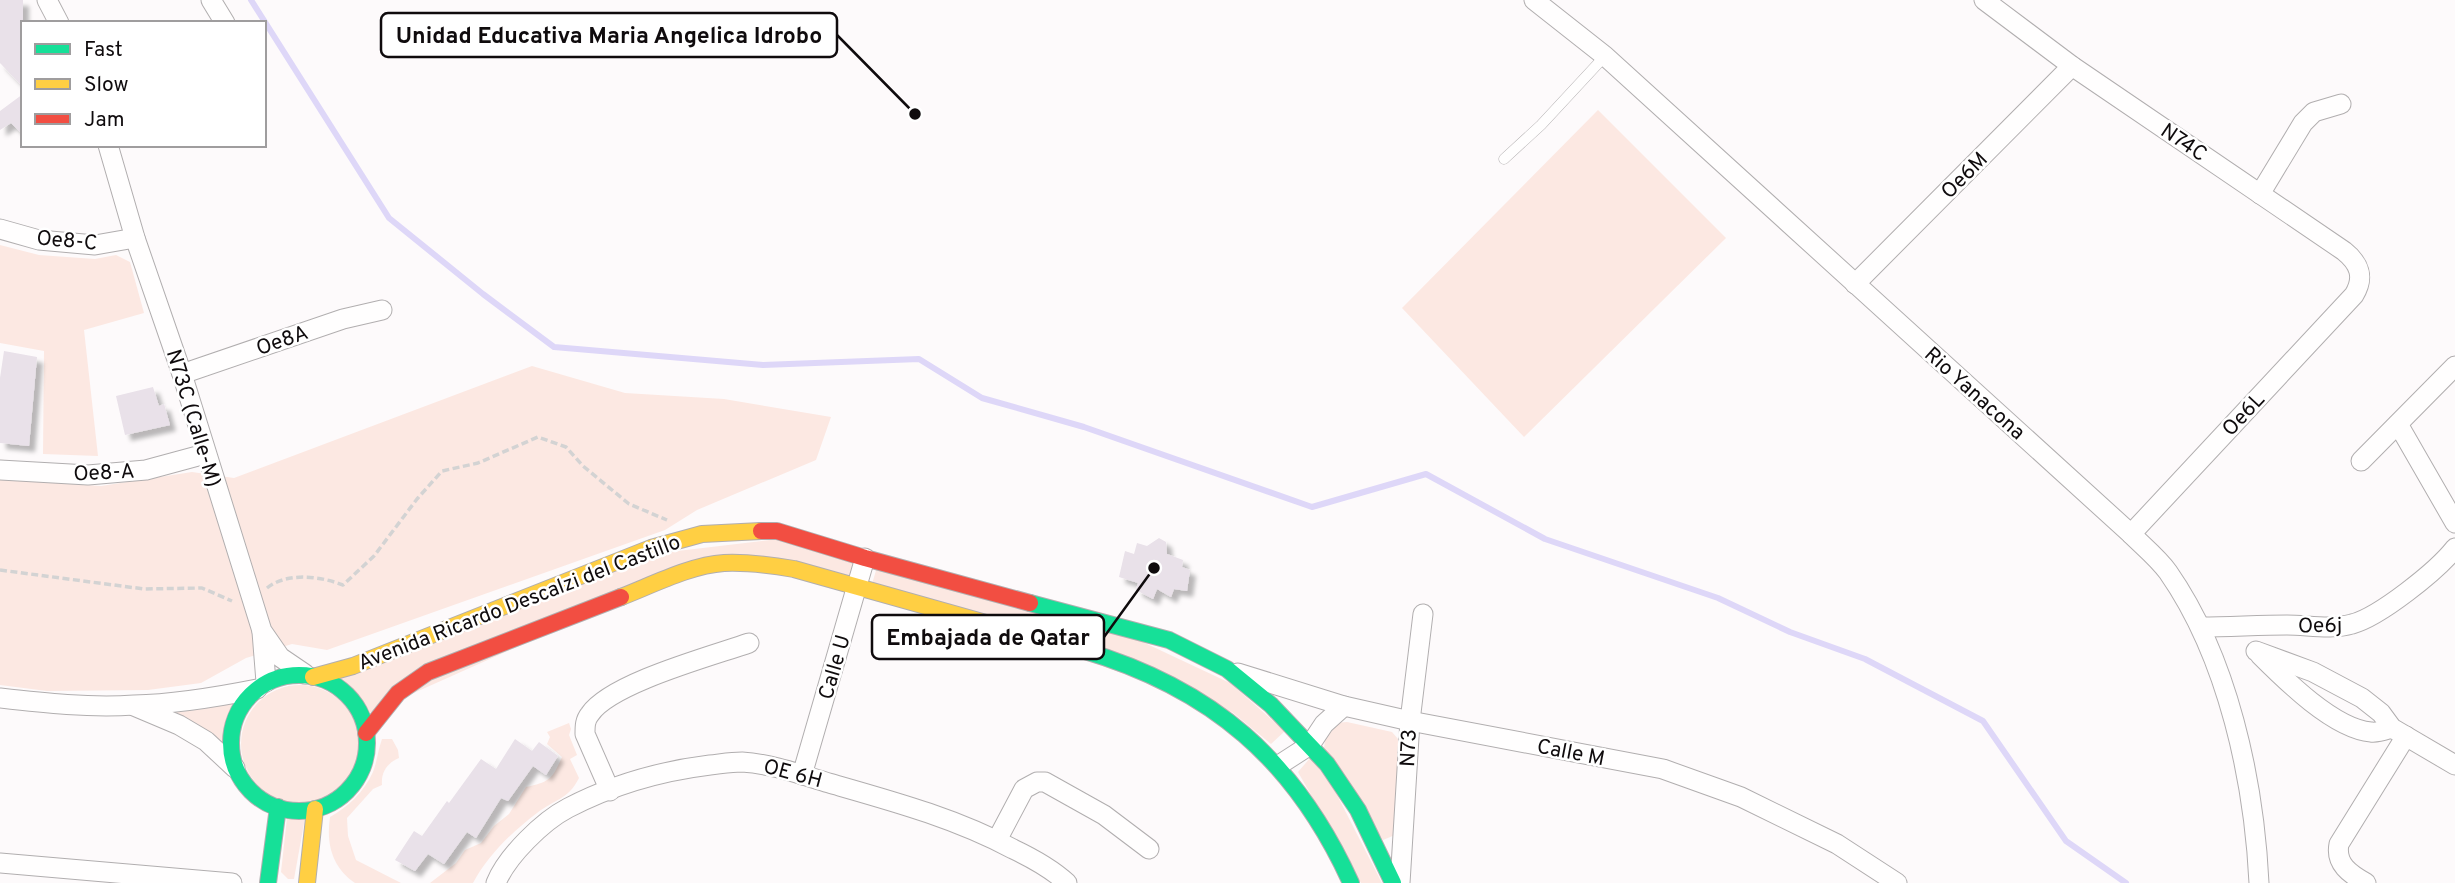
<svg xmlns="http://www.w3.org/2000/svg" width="2455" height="883" font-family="Overpass,sans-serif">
  <defs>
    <filter id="shadow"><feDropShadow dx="6" dy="6" stdDeviation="2" flood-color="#0004"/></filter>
  </defs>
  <rect width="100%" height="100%" fill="#fdfafb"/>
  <g fill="#fce8e2">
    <path d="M 1598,110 L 1726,238 L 1524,437 L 1402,308 Z"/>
    <path d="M 0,245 L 39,255 L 95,259 L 116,255 L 130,262 L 144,313 L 84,330 L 98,456 L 43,454 L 44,351 L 0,343 Z"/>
    <path d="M 532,366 L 625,393 L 724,399 L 831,417 L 816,460 L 697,510 L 665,530 L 327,650 L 292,644 L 246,658 L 201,683 L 148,690 L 47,691 L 0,685 L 0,479 L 101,486 L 192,472 L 234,478 Z"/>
    <path d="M 778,539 L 858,562 L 852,578 L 723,555 L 369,713 L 353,693 L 329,676 L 652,554 Z"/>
    <path d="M 877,567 L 1130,636 L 1230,683 L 1285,731 L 1271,744 L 1232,712 L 872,584 Z"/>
    <circle cx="300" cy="744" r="59"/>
    <path d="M 238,699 L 227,715 L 225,747 L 169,713 L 203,709 Z"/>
    <path d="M 1347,722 L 1392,732 L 1398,739 L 1395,835 L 1383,840 L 1324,748 L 1326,733 L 1335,723 Z"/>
    <path d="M 569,723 L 571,729 L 569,735 L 577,755 L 570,759 L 579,778 C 568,800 555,799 537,813 C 512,832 488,855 473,883 L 430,883 L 456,863 L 465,850 L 481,843 L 494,826 L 509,814 L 526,787 C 550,782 552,779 562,757 L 547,744 L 550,737 L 547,732 Z"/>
    <path d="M 382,739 L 392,739 L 398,750 L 399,758 C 387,763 381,772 382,785 L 373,789 L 347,818 L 348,836 L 356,860 L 401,883 L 355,883 C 332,867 326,844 330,817 C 348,807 364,792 373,772 C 377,762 378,750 382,739 Z"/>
    <path d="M 1311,757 L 1336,793 L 1382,883 L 1361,883 L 1298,772 Z"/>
    <path d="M 287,818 L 305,818 L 294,879 L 288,879 L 281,872 Z"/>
  </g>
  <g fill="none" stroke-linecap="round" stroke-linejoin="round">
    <path stroke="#ded7f8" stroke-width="6" d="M 251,0 L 389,218 L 483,294 L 554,347 L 763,365 L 919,359 L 982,398 L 1084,427 L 1312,507 L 1426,474 L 1545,539 L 1718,598 L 1790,632 L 1865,659 L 1983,721 L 2066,841 L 2126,883"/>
  </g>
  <g fill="#e9e1e9" filter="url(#shadow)">
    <path d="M 0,0 L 23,0 L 23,87 L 0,63 Z"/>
    <path d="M 23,94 L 23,135 L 11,123 L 0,130 L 0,111 Z"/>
    <path d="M 4,351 L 37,357 L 29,446 L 0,443 L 0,378 Z"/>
    <path d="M 153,387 L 159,406 L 164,404 L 170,425 L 125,435 L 116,396 Z"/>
    <path d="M 1159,538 L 1166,542 L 1167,554 L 1183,560 L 1182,567 L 1190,570 L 1187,591 L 1174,589 L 1171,597 L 1157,589 L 1153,599 L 1136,590 L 1138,583 L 1119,577 L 1125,551 L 1134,554 L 1137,543 L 1147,546 Z"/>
    <path d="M 515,739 L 532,751 L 539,742 L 558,756 L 546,775 L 533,766 L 508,801 L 501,798 L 476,838 L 467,832 L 444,864 L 428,854 L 415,871 L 395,860 L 414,831 L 422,836 L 447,801 L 449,803 L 481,759 L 496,769 Z"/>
  </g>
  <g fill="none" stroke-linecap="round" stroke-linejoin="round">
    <g stroke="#b1aeaf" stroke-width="11">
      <path id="lane" d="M 1504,159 L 1541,125 L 1605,56"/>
    </g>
    <g stroke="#b1aeaf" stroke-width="21">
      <g id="street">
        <path d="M 47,0 L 59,23"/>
        <path d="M 211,0 L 225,23"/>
        <path d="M 1534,0 L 1605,56 L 2131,534 C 2143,546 2158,558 2168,572 C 2228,658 2254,780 2259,883"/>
        <path d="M 1984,0 L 2072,66 L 2344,251 C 2359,263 2365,277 2354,295 L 2131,534"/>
        <path d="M 108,145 L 135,238 L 182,374 L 262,631 L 280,657 L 305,674"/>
        <path d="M 2260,194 L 2303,123 L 2314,112 L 2341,104"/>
        <path d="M 0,229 L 39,240 L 95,245 L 135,238"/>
        <path d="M 1855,284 L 2072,66"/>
        <path d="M 182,374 L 343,319 L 382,310"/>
        <path d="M 2398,424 L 2455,523"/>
        <path d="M 2361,461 L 2455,366"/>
        <path d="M 0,470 L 88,475 L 146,470 L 205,454"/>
        <path d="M 2201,627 C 2230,627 2258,625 2287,625 C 2308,625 2331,630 2352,624 C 2379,617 2437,571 2455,548"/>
        <path d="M 262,632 L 266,682"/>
        <path d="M 2256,651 L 2313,672 L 2362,698 L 2381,713 L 2392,728 L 2455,765"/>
        <path d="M 2260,655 C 2285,680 2334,729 2371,732 C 2378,733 2385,730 2392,728"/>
        <path d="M 1238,673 L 1344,706 L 1410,721 L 1663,769 L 1741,797 L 1837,844 L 1897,883"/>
        <path d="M 0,698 C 44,703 90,708 134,705 C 176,704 217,697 257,689"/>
        <path d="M 134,706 L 179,725 L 206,741 L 235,768"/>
        <path d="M 1279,765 L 1310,745 L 1324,724 L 1344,706"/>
        <path d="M 802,775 L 865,558"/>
        <path d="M 610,791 L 585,734 C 585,726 585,720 590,714 C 611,683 712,656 749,643"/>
        <path d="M 997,840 L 1024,789 L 1037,782 L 1045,782 L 1104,815 L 1149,849"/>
        <path d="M 0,863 L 232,883"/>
        <path d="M 496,883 C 507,856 543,821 568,808 C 612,785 661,771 710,765 C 720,764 731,762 742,762 C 772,764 799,774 829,783 C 892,801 955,818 1013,849 C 1032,858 1052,869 1067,883"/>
        <path d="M 1400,883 L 1410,721 L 1423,614"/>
        <path d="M 2366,883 C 2350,874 2335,864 2339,844 L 2406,736"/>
      </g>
    </g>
    <g stroke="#b1aeaf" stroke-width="18">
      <g id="fast">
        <path d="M 1030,603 L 1169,640 L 1227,669 L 1271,705 L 1327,764 L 1358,810 L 1393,883"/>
        <path d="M 1082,650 C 1212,688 1295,760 1351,883"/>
        <circle cx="299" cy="743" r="68"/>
        <path d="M 268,883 L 278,807"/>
      </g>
    </g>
    <g stroke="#b1aeaf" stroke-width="18">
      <g id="slow">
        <path d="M 621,597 C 652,585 691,565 724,563 C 748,562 771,565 794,569 L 1082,650"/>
        <path d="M 313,677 L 353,666 L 651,548 L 702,534 L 761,531"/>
        <path d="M 307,883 L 315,809"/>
      </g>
    </g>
    <g stroke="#b1aeaf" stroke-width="18">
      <g id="jam">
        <path d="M 761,531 L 777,531 L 865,558 L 1030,603"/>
        <path d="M 366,733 L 398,693 L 428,672 L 621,597"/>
      </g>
    </g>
    <g stroke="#d3d3d3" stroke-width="3.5" stroke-dasharray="7 3.5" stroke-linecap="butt">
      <path d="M 0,570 L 144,589 L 202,588 L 232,601"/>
      <path d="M 267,588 C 287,572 320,576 343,585 L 374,556 L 417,499 L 442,471 L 478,463 L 538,437 L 566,447 L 583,466 L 629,504 L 667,520"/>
    </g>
    <use href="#lane" stroke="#fffefe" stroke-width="10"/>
    <use href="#street" stroke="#fffefe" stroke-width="19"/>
    <use href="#fast" stroke="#16e098" stroke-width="16"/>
    <use href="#slow" stroke="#ffcf43" stroke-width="16"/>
    <use href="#jam" stroke="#f24e42" stroke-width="16"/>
  </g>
  <g text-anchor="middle" stroke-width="5" stroke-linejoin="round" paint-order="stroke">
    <g font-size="21" fill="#0f0b0d" stroke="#fff">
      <text transform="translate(2184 142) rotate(34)" y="7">N74C</text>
      <text transform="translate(1964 175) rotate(-45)" y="7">Oe6M</text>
      <text transform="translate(67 240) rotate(5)" y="7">Oe8-C</text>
      <text transform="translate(282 340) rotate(-19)" y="7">Oe8A</text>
      <text transform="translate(1975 393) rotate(42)" y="7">Rio Yanacona</text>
      <text transform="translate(2243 414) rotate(-47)" y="7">Oe6L</text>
      <text transform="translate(194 418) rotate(73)" y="7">N73C (Calle-M)</text>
      <text transform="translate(104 472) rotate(-3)" y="7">Oe8-A</text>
      <text transform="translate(519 602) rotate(-21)" y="7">Avenida Ricardo Descalzi del Castillo</text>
      <text transform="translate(2320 625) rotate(-1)" y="7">Oe6j</text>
      <text transform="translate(834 667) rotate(-74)" y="7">Calle U</text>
      <text transform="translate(1408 748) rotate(-87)" y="7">N73</text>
      <text transform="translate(1571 752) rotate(11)" y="7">Calle M</text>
      <text transform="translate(793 773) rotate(15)" y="7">OE 6H</text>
    </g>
  </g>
  <path fill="none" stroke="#0f0b0d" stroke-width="2.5" d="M915 114L837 35M1154 568L1104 637"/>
  <g fill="#0f0b0d" stroke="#fff" stroke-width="2.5">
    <circle cx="915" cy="114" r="7"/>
    <circle cx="1154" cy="568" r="7"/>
  </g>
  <g fill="#fff" stroke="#0f0b0d" stroke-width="2.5">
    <rect x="381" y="13" width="456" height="44" rx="7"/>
    <rect x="872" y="615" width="232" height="44" rx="7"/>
  </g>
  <g font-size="23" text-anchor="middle" font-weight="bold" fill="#0f0b0d">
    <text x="609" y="43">Unidad Educativa Maria Angelica Idrobo</text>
    <text x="988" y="645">Embajada de Qatar</text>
  </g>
  <rect x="21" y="21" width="245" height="126" fill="#ffffff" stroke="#9f9d9e" stroke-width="2"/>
  <rect x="35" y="44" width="35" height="10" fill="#16e098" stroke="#9f9d9e" stroke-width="2"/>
  <text x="84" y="56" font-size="21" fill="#0f0b0d">Fast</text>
  <rect x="35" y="79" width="35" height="10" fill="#ffcf43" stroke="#9f9d9e" stroke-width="2"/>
  <text x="84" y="91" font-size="21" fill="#0f0b0d">Slow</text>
  <rect x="35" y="114" width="35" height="10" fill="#f24e42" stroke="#9f9d9e" stroke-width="2"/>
  <text x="84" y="126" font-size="21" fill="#0f0b0d">Jam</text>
</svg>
